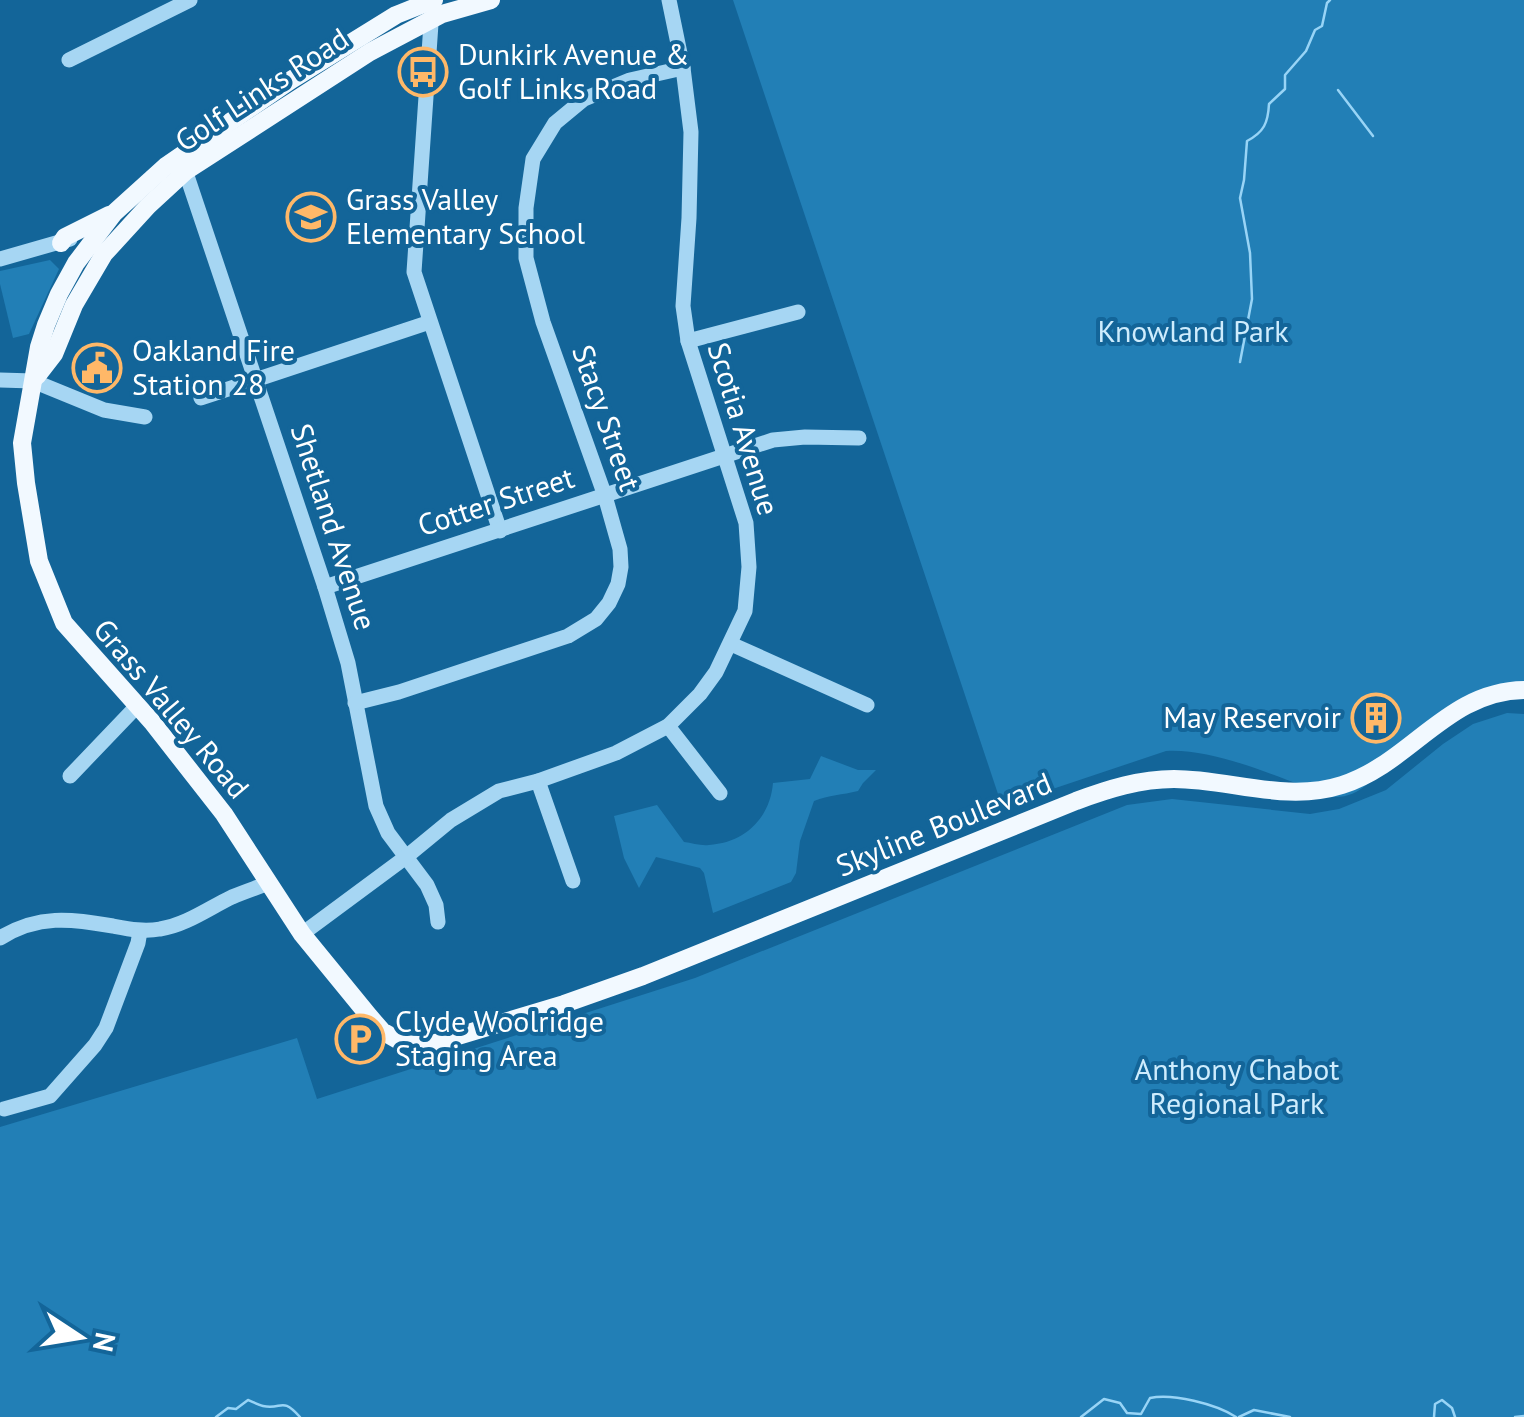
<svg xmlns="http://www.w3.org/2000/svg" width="1524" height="1417" font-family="'PT Sans',sans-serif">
  <rect width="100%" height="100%" fill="#136599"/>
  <g fill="#227fb6">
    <path d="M 733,0 L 1524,0 L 1524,694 C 1507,697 1485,699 1470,707 C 1445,721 1415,743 1392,761 C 1372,777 1362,798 1333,797 C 1284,780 1217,748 1166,751 L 1002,806 Z"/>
    <path d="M 50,260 L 59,269 L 29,334 L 13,338 L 0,284 L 0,271 Z"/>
    <path d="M 1507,713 L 1524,714 L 1524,1417 L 0,1417 L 0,1127 L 297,1038 L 317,1099 L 695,978 L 1127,805 L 1172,799 L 1310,814 L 1339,809 L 1386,790 L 1443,744 L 1473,724 Z"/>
    <path d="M 821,756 L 858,770 L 876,770 L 863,783 L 858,791 C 842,795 829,795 814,801 L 800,841 L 796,873 L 791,882 L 713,913 L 704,873 L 700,868 L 656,857 L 639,888 L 624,858 L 614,816 L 657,805 L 684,842 C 692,843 701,846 709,845 C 745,843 770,818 773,783 L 810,779 Z"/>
  </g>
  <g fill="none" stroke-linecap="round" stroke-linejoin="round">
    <g stroke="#98d4f6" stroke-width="2.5">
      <path d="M 1338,90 L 1373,136"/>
      <path d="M 1240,362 L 1252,299 L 1250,253 L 1240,198 L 1244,180 L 1247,141 C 1264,132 1268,123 1269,104 L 1285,89 L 1285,75 L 1306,51 L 1315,30 L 1322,26 L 1327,3 L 1330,0"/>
      <path d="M 216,1417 L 228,1408 L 236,1409 L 248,1400 C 253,1402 258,1405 263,1406 C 283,1410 281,1396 300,1417"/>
      <path d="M 1081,1417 L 1104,1399 L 1120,1403 L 1127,1413 L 1141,1414 L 1150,1398 C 1172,1393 1216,1404 1236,1417"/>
      <path d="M 1239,1417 L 1254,1410 L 1290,1417"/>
      <path d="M 1434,1417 L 1435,1404 L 1442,1400 L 1452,1408 L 1455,1417"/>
      <path d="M 1515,1417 L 1524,1416"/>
    </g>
    <g stroke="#a6d6f3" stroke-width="15">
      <path d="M 432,9 L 414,272 L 500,531"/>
      <path d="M 69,60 L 190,0"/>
      <path d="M 183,164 L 325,587 L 348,663 L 376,806 L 388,833 L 427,885 L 436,905 L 438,922"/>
      <path d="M 0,259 L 70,239"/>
      <path d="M 688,341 L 798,312"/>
      <path d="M 0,380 L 33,381 L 104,410 L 145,417"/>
      <path d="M 201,398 L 430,322"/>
      <path d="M 325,587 L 773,440 L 805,437 L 859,438"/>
      <path d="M 731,644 L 867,705"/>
      <path d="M 355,703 L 399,692 L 568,636 L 596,619 L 609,603 L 618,584 L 621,567 L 620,549 L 605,496 L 543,322 L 526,258 L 526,208 L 533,159 L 555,123 L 584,99 L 630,80 L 683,68"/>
      <path d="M 668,726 L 720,793"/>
      <path d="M 70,776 L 137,706"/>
      <path d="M 538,781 L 573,881"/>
      <path d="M 302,934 L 406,857 L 451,820 L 499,791 L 538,781 L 616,753 L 668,726 L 700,694 L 716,672 L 745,611 L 749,567 L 746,523 L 688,341 L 683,306 L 689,218 L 691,132 L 683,68 L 669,0"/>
      <path d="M 0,938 C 39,914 70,919 113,926 C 129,929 144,932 160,929 C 186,925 209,908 232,897 C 244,892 256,888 269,883"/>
      <path d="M 4,1109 L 50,1096 L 95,1045 L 106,1028 L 138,943 L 140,931"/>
    </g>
    <g stroke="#f2f9ff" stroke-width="18">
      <path d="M 434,0 L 396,15 L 291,80 L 166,166 L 114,213 L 76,263 L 59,294 L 46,325 L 39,347 L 22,443 L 26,483 L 39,561 L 64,623 L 152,722 L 224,814 L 302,934 L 369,1016 L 382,1031 L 403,1043 L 414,1045 L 435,1043 L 564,1004 L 643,976 L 1076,801 C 1108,789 1140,779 1174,779 C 1230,779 1286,803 1342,785 C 1411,763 1447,691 1524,690"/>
      <path d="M 61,243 L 65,237 L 109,215"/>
      <path d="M 37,376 L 54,354 L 74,305 L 104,254 L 148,206 L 186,171 L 370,52 L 442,14 L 491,0"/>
    </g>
  </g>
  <defs>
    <g id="bus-ring" transform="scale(2.5)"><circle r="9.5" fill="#136599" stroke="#ffb868" stroke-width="1.5"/><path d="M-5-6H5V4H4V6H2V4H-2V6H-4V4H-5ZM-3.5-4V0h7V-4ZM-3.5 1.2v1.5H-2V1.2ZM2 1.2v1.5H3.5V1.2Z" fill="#ffb868"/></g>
    <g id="school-ring" transform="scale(2.5)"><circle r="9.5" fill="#136599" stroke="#ffb868" stroke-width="1.5"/><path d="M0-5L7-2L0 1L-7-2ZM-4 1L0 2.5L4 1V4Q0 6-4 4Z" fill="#ffb868"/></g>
    <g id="civic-ring" transform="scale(2.5)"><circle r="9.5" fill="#136599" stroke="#ffb868" stroke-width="1.5"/><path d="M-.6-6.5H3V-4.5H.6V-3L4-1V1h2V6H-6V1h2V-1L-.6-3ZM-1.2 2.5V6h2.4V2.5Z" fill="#ffb868"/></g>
    <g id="building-ring" transform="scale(2.5)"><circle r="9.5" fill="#136599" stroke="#ffb868" stroke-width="1.5"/><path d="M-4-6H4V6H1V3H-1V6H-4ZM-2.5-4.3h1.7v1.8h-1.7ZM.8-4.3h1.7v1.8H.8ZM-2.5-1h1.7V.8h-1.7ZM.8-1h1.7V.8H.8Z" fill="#ffb868"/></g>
    <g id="parking-ring" transform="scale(2.5)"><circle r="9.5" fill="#136599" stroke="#ffb868" stroke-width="1.5"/><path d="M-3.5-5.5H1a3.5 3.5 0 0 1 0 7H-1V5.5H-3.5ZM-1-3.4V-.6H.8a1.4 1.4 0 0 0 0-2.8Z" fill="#ffb868"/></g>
  </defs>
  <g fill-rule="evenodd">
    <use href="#bus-ring" x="423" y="72"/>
    <use href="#school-ring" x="311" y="217"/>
    <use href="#civic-ring" x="97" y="368"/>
    <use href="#building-ring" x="1376" y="718"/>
    <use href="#parking-ring" x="360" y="1039"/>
  </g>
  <g text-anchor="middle" stroke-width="8" stroke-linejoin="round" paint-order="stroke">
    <g font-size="30" fill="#fff" stroke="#136599" text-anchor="start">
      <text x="458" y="65">Dunkirk Avenue &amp;<tspan x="458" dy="34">Golf Links Road</tspan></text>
      <text x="346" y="210">Grass Valley<tspan x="346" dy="34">Elementary School</tspan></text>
      <text x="132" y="361">Oakland Fire<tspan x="132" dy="34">Station 28</tspan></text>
      <text x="1341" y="728" text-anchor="end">May Reservoir</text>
      <text x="395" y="1032">Clyde Woolridge<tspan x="395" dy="34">Staging Area</tspan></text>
    </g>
    <g font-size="30" fill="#fff" stroke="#136599">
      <text transform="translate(262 90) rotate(-33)" y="10">Golf Links Road</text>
      <text transform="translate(606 418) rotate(71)" y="10">Stacy Street</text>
      <text transform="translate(743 429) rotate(73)" y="10">Scotia Avenue</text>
      <text transform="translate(496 502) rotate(-18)" y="10">Cotter Street</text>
      <text transform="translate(333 527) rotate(72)" y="10">Shetland Avenue</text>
      <text transform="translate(171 709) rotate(50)" y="10">Grass Valley Road</text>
      <text transform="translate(944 825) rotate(-22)" y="10">Skyline Boulevard</text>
    </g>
    <g font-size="30" fill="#ceecfd" stroke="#136599">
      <text x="1193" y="342">Knowland Park</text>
      <text x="1237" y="1080">Anthony Chabot<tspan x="1237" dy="34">Regional Park</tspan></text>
    </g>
  </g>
  <g transform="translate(80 1337) rotate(102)" stroke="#136599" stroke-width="8" paint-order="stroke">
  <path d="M0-8L18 38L0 25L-18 38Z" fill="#ffffff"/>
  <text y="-15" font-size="28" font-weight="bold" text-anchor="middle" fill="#ffffff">N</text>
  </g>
</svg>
